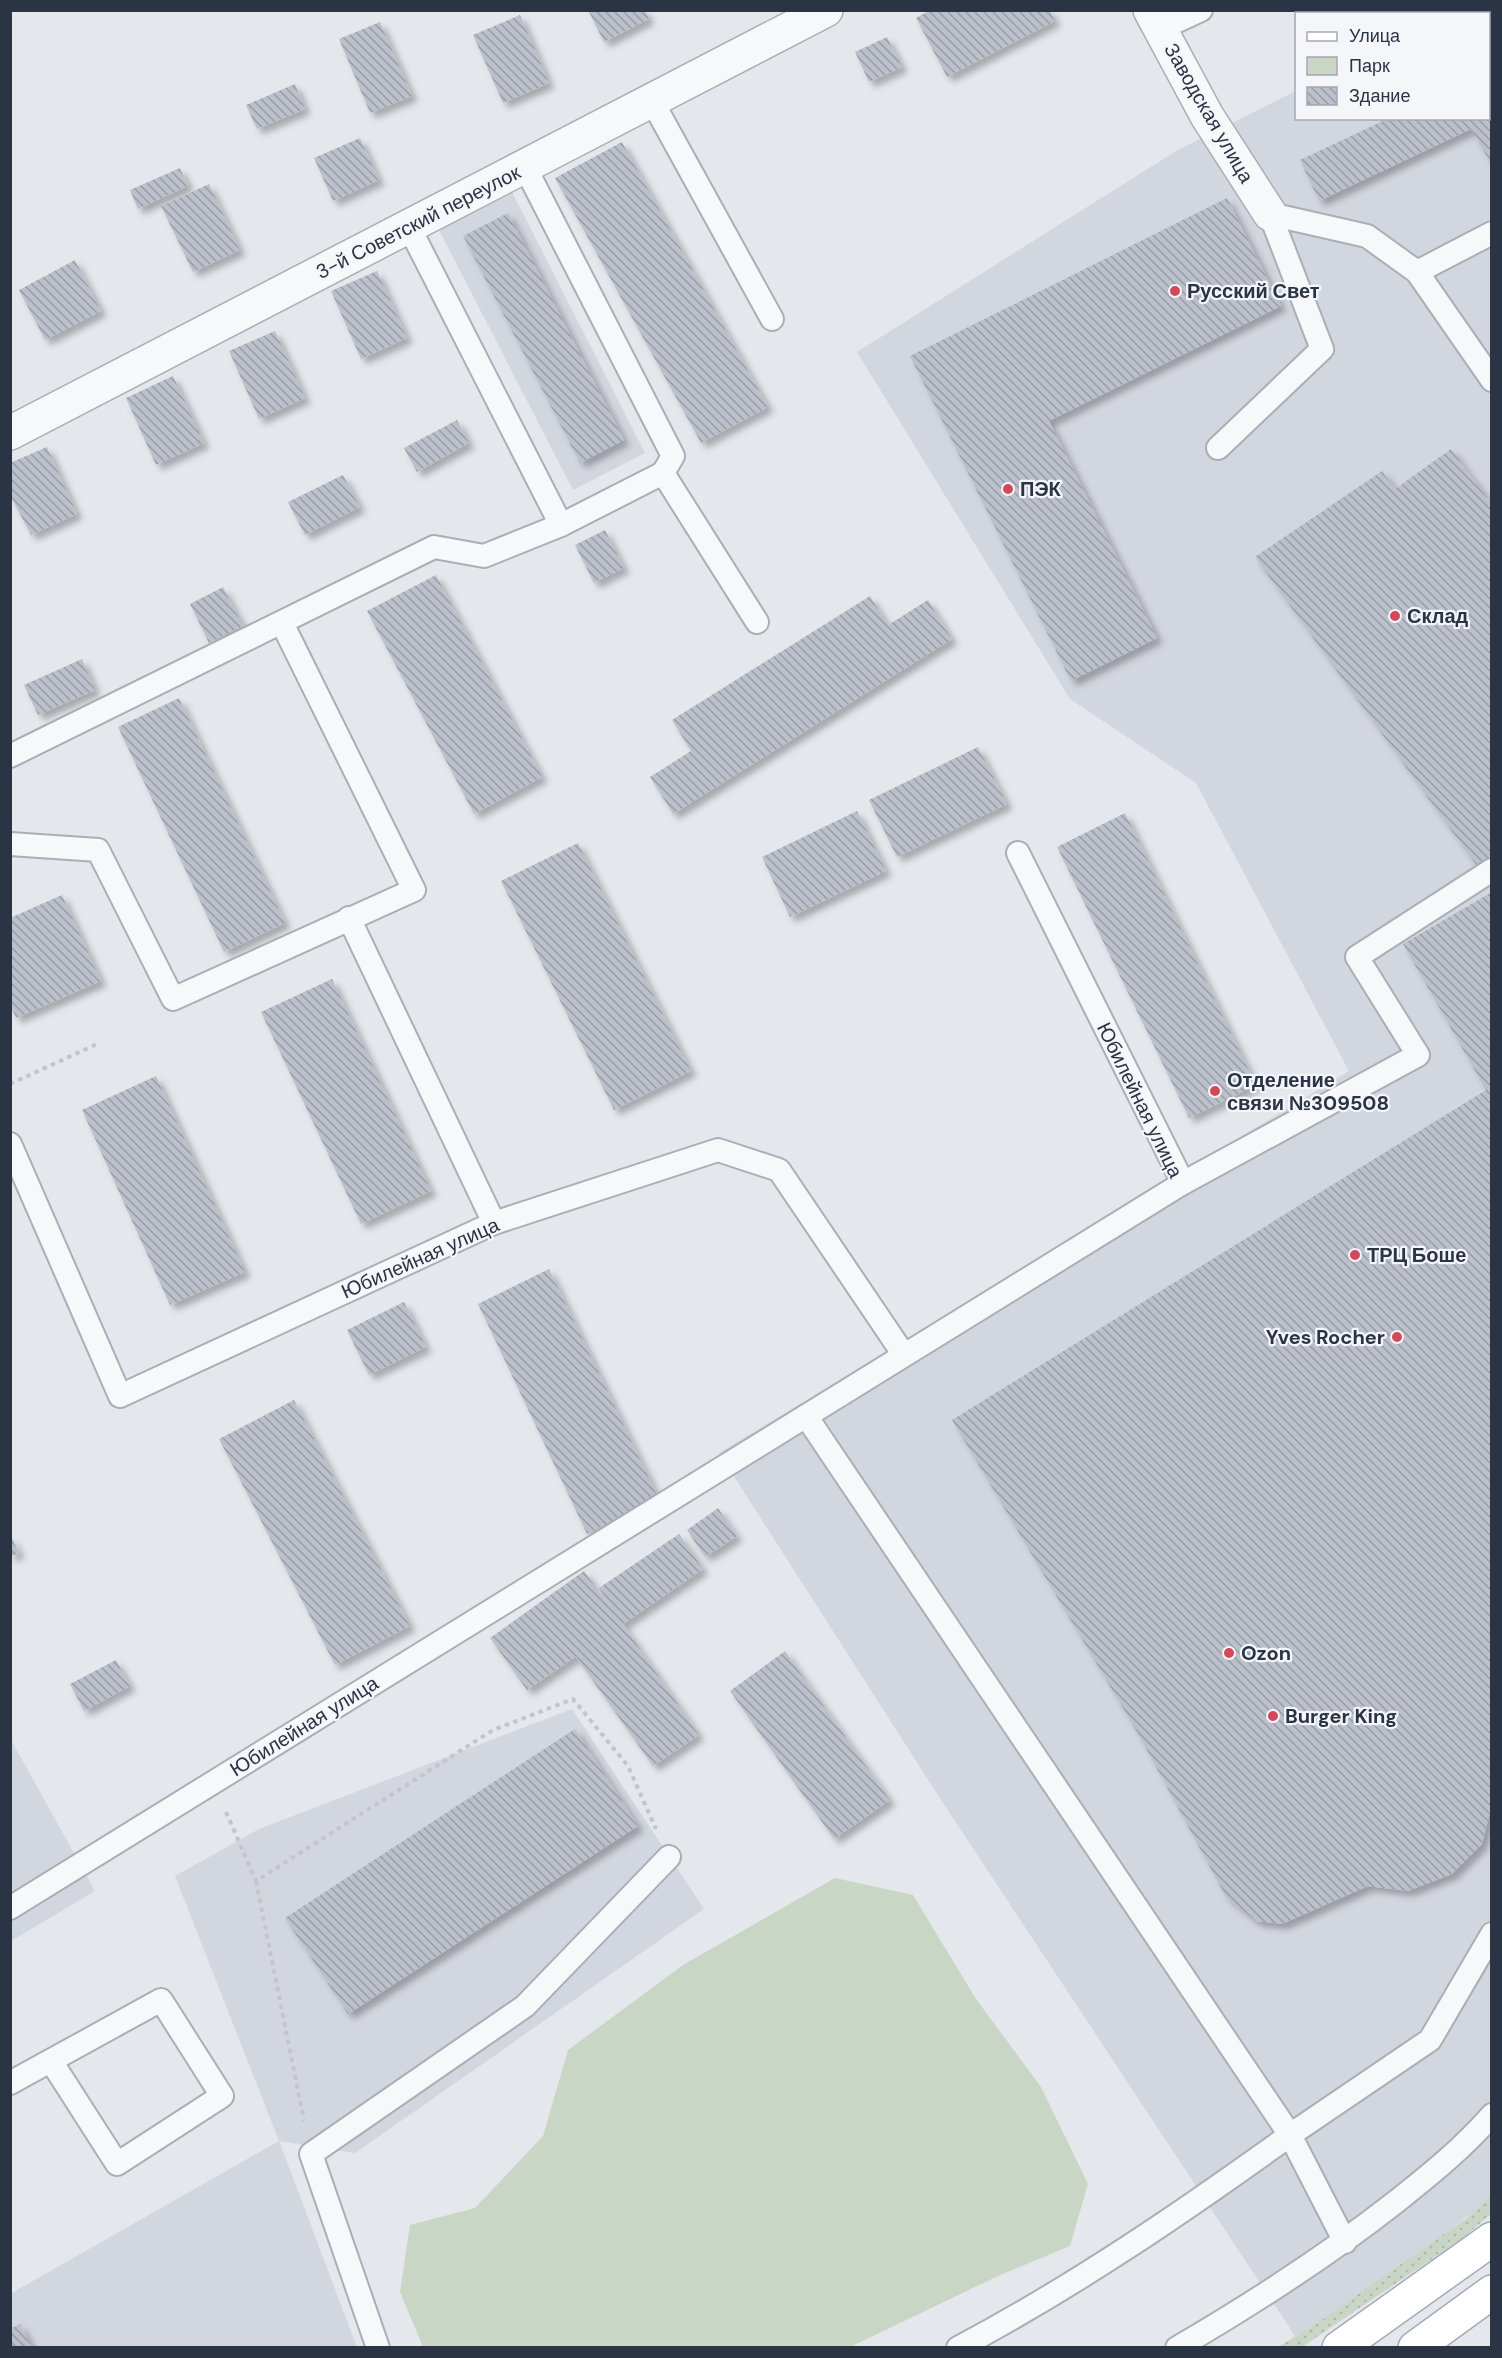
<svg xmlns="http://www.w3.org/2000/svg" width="1502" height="2358" font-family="'DM Sans',sans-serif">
  <defs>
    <pattern id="grass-dots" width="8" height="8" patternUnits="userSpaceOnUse" patternTransform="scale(1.5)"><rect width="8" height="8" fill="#c9d6c5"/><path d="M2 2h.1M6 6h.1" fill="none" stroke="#adb8ab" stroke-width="1.8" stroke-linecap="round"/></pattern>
    <pattern id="building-back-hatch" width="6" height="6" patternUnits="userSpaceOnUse" patternTransform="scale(1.5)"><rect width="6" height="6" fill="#bbc0ca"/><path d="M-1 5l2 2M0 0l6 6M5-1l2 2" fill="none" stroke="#989da6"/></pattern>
    <filter id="shadow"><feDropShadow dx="5.5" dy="5.5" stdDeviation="3" flood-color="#0004"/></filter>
  </defs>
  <rect width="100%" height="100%" fill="#e4e7ec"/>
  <g fill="#d2d6de">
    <path d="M 1459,11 L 1491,11 L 1491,2199 L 1299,2342 L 943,1803 L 719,1453 L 1349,1071 L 1196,783 L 1070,699 L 857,352 L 1176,151 L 1296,91 L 1296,118 L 1488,118 L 1488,14 L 1453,13 Z"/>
    <path d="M 512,192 L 645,453 L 573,490 L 439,230 Z"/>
    <path d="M 572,1709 L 704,1909 L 355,2153 L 279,2141 L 357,2347 L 11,2347 L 10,2294 L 279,2141 L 175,1876 L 259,1829 Z"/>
    <path d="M 10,1738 L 95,1891 L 11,1941 L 10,1941 Z"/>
  </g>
  <path fill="url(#grass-dots)" d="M 1491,2196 L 1491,2214 L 1460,2240 L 1302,2347 L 1278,2347 L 1310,2328 L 1467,2218 Z"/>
  <path fill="#c9d6c5" d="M 835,1878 L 913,1895 L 976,1999 L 1041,2087 L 1088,2184 L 1070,2246 L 998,2276 L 850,2347 L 423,2347 L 400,2292 L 410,2225 L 475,2208 L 543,2136 L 568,2050 L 683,1965 Z"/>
  <g fill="url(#building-back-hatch)" filter="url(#shadow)">
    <path d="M 588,10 L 645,10 L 649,19 L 604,42 Z"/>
    <path d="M 930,10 L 1050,10 L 1055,21 L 947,77 L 916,18 Z"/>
    <path d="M 520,15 L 549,83 L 503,103 L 473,35 Z"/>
    <path d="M 380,22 L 412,96 L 370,113 L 339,39 Z"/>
    <path d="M 1492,34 L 1492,165 L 1471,129 L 1319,201 L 1300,160 L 1389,118 L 1488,118 L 1488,36 Z"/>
    <path d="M 887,37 L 902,67 L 869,82 L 855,52 Z"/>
    <path d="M 295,84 L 305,109 L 257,129 L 246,105 Z"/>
    <path d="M 360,138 L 379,180 L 333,201 L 314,158 Z"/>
    <path d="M 622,142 L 768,407 L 701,443 L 555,178 Z"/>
    <path d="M 180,168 L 188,186 L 138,209 L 130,190 Z"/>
    <path d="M 209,184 L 240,250 L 193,272 L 161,206 Z"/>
    <path d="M 1227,198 L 1281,306 L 1049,421 L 1157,638 L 1071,681 L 910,356 Z"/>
    <path d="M 508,213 L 624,440 L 580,463 L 463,236 Z"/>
    <path d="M 75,260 L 101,311 L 45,340 L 19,290 Z"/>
    <path d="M 377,271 L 407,338 L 361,359 L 331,291 Z"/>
    <path d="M 275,331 L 305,398 L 259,419 L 229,351 Z"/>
    <path d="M 173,376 L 204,443 L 156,465 L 126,398 Z"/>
    <path d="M 457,420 L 469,443 L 417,472 L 404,448 Z"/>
    <path d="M 47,447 L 77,514 L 31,535 L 10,495 L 10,463 Z"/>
    <path d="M 1451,449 L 1492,505 L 1492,859 L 1479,869 L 1255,557 L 1382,471 L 1395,489 Z"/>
    <path d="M 343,475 L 360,507 L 305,535 L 288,502 Z"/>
    <path d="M 605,530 L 624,568 L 594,583 L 575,545 Z"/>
    <path d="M 436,575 L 542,777 L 474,814 L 367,611 Z"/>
    <path d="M 223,587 L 243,626 L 209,643 L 190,604 Z"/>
    <path d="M 870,596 L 888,625 L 928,600 L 952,639 L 673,814 L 650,777 L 691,751 L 672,720 Z"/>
    <path d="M 82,659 L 95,690 L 38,715 L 24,685 Z"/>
    <path d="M 179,698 L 285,923 L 224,952 L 118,727 Z"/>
    <path d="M 978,747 L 1007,804 L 897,857 L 869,800 Z"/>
    <path d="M 857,811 L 886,871 L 790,917 L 762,857 Z"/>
    <path d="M 1125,813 L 1256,1085 L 1189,1118 L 1057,847 Z"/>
    <path d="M 578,843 L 691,1071 L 614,1110 L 501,881 Z"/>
    <path d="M 1492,892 L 1491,1808 L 1482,1844 L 1452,1874 L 1408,1891 L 1368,1886 L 1282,1924 L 1256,1921 L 1226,1897 L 1140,1737 L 952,1420 L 1486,1090 L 1403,944 Z"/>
    <path d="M 62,895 L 101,981 L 16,1018 L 10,1005 L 10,918 Z"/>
    <path d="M 332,979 L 431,1191 L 361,1224 L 261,1012 Z"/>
    <path d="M 156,1076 L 245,1272 L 170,1305 L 82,1110 Z"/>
    <path d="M 549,1269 L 659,1499 L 587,1534 L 478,1304 Z"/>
    <path d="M 404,1302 L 426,1347 L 369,1375 L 347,1330 Z"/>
    <path d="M 294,1400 L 410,1626 L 335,1665 L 219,1439 Z"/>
    <path d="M 718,1508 L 737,1536 L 705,1557 L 687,1530 Z"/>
    <path d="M 10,1534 L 19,1553 L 10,1557 Z"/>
    <path d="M 679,1534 L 703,1569 L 527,1690 L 490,1638 L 584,1571 L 613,1611 L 599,1588 Z"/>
    <path d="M 623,1624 L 699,1735 L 653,1766 L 576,1657 Z"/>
    <path d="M 785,1651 L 890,1800 L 834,1839 L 730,1691 Z"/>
    <path d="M 116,1660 L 130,1686 L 84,1711 L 70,1684 Z"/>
    <path d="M 575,1729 L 638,1826 L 348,2014 L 285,1918 Z"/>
    <path d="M 20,2324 L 32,2348 L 10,2348 L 10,2329 Z"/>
  </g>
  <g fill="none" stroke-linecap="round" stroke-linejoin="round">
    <g stroke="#a9aeb7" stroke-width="26">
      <g id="lane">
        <path d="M 1160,29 L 1201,10"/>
        <path d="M 652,101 L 772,319"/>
        <path d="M 525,167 L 673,456 L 663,473"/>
        <path d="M 409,227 L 561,525"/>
        <path d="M 1417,272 L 1492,380"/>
        <path d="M 1218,448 L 1322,349 L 1270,214 L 1367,236 L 1417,272 L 1492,233"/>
        <path d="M 10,756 L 434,547 L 484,556 L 561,525 L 663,473 L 757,622"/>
        <path d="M 10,844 L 98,850 L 173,999 L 414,890 L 282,623"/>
        <path d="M 349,918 L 494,1223"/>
        <path d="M 10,1144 L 120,1396 L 494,1223 L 718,1150 L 779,1170 L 904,1355"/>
        <path d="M 1183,1183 L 1418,1055 L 1357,957 L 1492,870"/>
        <path d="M 806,1416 L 1290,2135 C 1183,2212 1075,2286 958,2348"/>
        <path d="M 10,1908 L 1183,1183 L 1018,853"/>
        <path d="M 10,2083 L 161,2000 L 222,2096 L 117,2164 L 51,2061"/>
        <path d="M 1345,2242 L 1290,2135 L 1430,2040 L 1492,1934"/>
        <path d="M 378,2348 L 311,2154 L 525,2006 L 669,1857"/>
        <path d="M 1177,2348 C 1254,2303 1327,2256 1397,2201 C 1432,2173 1462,2149 1492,2115"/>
      </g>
    </g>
    <g stroke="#a9aeb7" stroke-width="36">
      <g id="street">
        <path d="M 1150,10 L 1207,116 L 1270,214"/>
        <path d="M 10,433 L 826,10"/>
      </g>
    </g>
    <g stroke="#a3abb8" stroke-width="36">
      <g id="primary">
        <path d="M 1339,2348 L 1492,2239"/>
        <path d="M 1415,2348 L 1492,2292"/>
      </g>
    </g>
    <g stroke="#c2c5cb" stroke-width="4" stroke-dasharray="4.5 4.5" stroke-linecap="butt">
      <path d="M 10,1084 L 97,1044"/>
      <path d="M 226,1812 L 256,1881 L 493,1730 L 573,1699 L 628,1766 L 656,1829"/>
      <path d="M 256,1881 L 304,2121"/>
    </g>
    <use href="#lane" stroke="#f7f8fa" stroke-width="22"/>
    <use href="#street" stroke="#f7f8fa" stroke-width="33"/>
    <use href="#primary" stroke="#fff" stroke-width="33"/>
  </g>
  <g fill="#d1495b" stroke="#f4f6f9" stroke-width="2">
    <circle cx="1175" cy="291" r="6"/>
    <circle cx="1008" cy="489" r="6"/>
    <circle cx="1395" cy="616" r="6"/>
    <circle cx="1215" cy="1091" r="6"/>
    <circle cx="1355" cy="1255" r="6"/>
    <circle cx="1397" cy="1337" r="6"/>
    <circle cx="1229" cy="1653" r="6"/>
    <circle cx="1273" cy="1716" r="6"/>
  </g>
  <g text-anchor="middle" stroke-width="4.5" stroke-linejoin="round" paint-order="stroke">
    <g font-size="20" fill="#2b3445" stroke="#f4f6f9">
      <text transform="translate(1209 113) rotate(60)" y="7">Заводская улица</text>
      <text transform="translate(418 222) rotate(-27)" y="7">3-й Советский переулок</text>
      <text transform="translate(1140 1100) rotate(64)" y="7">Юбилейная улица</text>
      <text transform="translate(420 1258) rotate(-24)" y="7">Юбилейная улица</text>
      <text transform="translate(304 1726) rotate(-32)" y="7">Юбилейная улица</text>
    </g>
    <g font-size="20" font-weight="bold" fill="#2b3445" stroke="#f4f6f9" text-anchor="start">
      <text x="1187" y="298">Русский Свет</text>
      <text x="1020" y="496">ПЭК</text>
      <text x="1407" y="623">Склад</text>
      <text x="1227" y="1087">Отделение<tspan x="1227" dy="23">связи №309508</tspan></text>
      <text x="1367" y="1262">ТРЦ Боше</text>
      <text x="1385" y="1344" text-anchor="end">Yves Rocher</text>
      <text x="1241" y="1660">Ozon</text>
      <text x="1285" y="1723">Burger King</text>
    </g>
  </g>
  <rect width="1502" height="2358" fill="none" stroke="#2b3445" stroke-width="24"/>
  <rect x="1295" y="12" width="195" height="108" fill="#f4f6f9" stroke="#a4a8b1" stroke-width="1.5"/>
  <rect x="1307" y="32" width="30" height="9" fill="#ffffff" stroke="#a4a8b1" stroke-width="1.5"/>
  <text x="1349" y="42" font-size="18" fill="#2b3445">Улица</text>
  <rect x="1307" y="57" width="30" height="18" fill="#c9d6c5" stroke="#a4a8b1" stroke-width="1.5"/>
  <text x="1349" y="72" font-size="18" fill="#2b3445">Парк</text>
  <rect x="1307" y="87" width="30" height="18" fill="url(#building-back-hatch)" stroke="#a4a8b1" stroke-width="1.5"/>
  <text x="1349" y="102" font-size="18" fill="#2b3445">Здание</text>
</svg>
